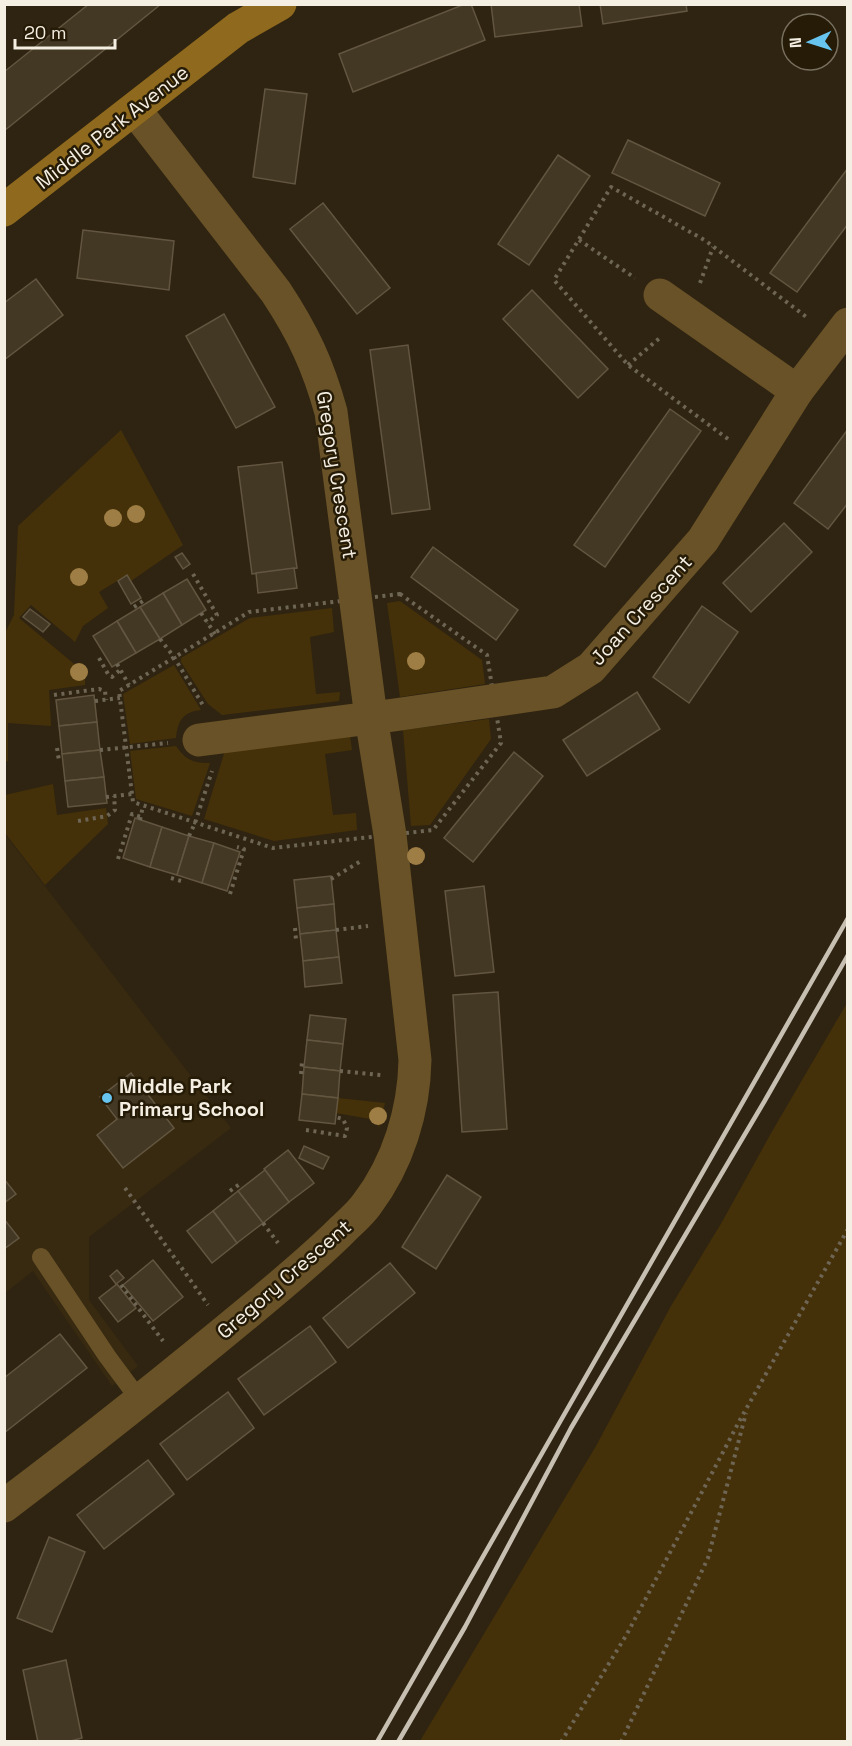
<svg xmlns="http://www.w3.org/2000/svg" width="852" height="1746" font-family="'Space Grotesk',sans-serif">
  <rect width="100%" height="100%" fill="#2f2411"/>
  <path fill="#382a10" d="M 4,833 L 231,1128 L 89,1237 L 89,1300 L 138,1366 L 112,1386 L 33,1271 L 5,1293 Z"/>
  <g fill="#453109">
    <path d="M 121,430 L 183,545 L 131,581 L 127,575 L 99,592 L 108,608 L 83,626 L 75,642 L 31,605 L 19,618 L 85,673 L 85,685 L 49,690 L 51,726 L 8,723 L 8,761 L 5,762 L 4,635 L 14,615 L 18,526 Z"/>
    <path d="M 400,601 L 482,660 L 485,684 L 400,697 L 387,603 Z"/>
    <path d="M 332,608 L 334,632 L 310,637 L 316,694 L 340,692 L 339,701 L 222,715 L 208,704 L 181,662 L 181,658 L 250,618 Z"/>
    <path d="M 174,665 L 201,710 C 183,712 178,720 176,738 L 130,744 L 123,694 Z"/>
    <path d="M 489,719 L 491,739 L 430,825 L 411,826 L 403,730 Z"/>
    <path d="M 349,729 L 352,750 L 325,754 L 333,815 L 356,813 L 357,830 L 274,841 L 204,819 L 227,744 Z"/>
    <path d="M 176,746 C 185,759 193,764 210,763 L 192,816 L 136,799 L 130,751 Z"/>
    <path d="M 53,784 L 57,815 L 106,808 L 108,824 L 45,885 L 5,833 L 5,795 Z"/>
    <path d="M 847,1003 L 847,1741 L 420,1741 L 596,1446 L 671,1306 L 722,1222 L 770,1135 Z"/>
    <path d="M 338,1098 L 385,1103 L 379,1128 L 376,1120 L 336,1113 Z"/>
  </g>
  <g fill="#433824" stroke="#625641" stroke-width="1.5">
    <path d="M 89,4 L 161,4 L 4,131 L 4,72 Z"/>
    <path d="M 465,4 L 471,4 L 485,40 L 353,92 L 339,54 Z"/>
    <path d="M 491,4 L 579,4 L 582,26 L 495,37 Z"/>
    <path d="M 600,4 L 686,4 L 687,11 L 603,24 Z"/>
    <path d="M 265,89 L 307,94 L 295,184 L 253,177 Z"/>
    <path d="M 628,140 L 720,183 L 705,216 L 612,173 Z"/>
    <path d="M 558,155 L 590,176 L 529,265 L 498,244 Z"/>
    <path d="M 848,168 L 848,224 L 797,292 L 770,273 Z"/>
    <path d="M 323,203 L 390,288 L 357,314 L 290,229 Z"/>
    <path d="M 83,230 L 174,241 L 169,290 L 77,278 Z"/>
    <path d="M 36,279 L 63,315 L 4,360 L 4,303 Z"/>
    <path d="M 532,290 L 608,369 L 578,398 L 503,319 Z"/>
    <path d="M 224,314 L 275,407 L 236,428 L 186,336 Z"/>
    <path d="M 408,345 L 430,509 L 392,514 L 370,350 Z"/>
    <path d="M 670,409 L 701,431 L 605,567 L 574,545 Z"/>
    <path d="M 848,429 L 848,503 L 828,529 L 794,503 Z"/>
    <path d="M 282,462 L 297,568 L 252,574 L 238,467 Z"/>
    <path d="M 784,523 L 812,552 L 751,612 L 723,583 Z"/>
    <path d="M 433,547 L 518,610 L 496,640 L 411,577 Z"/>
    <path d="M 182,553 L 190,564 L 183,569 L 175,557 Z"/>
    <path d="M 294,568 L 297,588 L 258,593 L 256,573 Z"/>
    <path d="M 127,575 L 141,598 L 131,604 L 118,581 Z"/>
    <path d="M 187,579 L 206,610 L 182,625 L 163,593 Z"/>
    <path d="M 163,593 L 182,625 L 160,639 L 140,607 Z"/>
    <path d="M 702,606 L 738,632 L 689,703 L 653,677 Z"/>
    <path d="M 140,607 L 160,639 L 136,653 L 117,621 Z"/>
    <path d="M 30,609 L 50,624 L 43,632 L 23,617 Z"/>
    <path d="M 117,621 L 136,653 L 112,667 L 93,636 Z"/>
    <path d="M 637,692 L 660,729 L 587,776 L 563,740 Z"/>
    <path d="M 94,695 L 97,722 L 59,726 L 56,700 Z"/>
    <path d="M 97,722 L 100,750 L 62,754 L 59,726 Z"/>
    <path d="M 100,750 L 104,777 L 65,781 L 62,754 Z"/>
    <path d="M 514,752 L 543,776 L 473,862 L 444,838 Z"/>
    <path d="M 104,777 L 107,803 L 68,807 L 65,781 Z"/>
    <path d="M 135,818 L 162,827 L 150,867 L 123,858 Z"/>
    <path d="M 162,827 L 189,836 L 177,875 L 150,867 Z"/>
    <path d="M 189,836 L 214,843 L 202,883 L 177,875 Z"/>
    <path d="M 214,843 L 240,852 L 227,891 L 202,883 Z"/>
    <path d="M 331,876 L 334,904 L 297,908 L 294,880 Z"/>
    <path d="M 484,886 L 494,972 L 455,976 L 445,891 Z"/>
    <path d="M 334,904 L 336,930 L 300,934 L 297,908 Z"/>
    <path d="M 336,930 L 339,957 L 303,961 L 300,934 Z"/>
    <path d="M 339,957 L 342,983 L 305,987 L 303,961 Z"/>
    <path d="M 498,992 L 507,1129 L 462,1132 L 453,995 Z"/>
    <path d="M 310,1015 L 346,1019 L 343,1044 L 307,1040 Z"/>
    <path d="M 307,1040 L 343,1044 L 340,1071 L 304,1067 Z"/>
    <path d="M 304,1067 L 340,1071 L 338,1098 L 302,1094 Z"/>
    <path d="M 131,1073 L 174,1128 L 123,1168 L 97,1135 L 117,1119 L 100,1097 Z"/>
    <path d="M 302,1094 L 338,1098 L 335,1124 L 299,1120 Z"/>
    <path d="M 304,1146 L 329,1157 L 323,1169 L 299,1158 Z"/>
    <path d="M 288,1150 L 314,1183 L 289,1202 L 264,1169 Z"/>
    <path d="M 265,1170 L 289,1202 L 263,1223 L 238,1191 Z"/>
    <path d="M 447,1175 L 481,1197 L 436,1269 L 402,1247 Z"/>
    <path d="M 4,1179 L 16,1194 L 4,1203 Z"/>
    <path d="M 238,1191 L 263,1223 L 237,1243 L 213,1211 Z"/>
    <path d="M 213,1211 L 237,1243 L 212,1263 L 187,1231 Z"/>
    <path d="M 4,1219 L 19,1238 L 4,1249 Z"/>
    <path d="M 153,1260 L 183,1297 L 153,1321 L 123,1285 Z"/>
    <path d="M 390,1263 L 415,1293 L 348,1348 L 323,1318 Z"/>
    <path d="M 117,1270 L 124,1278 L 116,1284 L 110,1276 Z"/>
    <path d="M 117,1284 L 136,1308 L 118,1322 L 99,1298 Z"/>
    <path d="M 310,1326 L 336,1362 L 264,1415 L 238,1379 Z"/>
    <path d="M 60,1334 L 87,1368 L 4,1433 L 4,1378 Z"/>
    <path d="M 228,1392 L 254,1428 L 187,1480 L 160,1444 Z"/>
    <path d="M 148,1460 L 174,1494 L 104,1549 L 77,1515 Z"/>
    <path d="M 49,1537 L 85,1552 L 52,1632 L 17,1618 Z"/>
    <path d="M 66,1660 L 82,1738 L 67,1742 L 38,1742 L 23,1670 Z"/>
  </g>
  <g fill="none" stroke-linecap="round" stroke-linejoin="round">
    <g stroke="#6e6554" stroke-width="4" stroke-dasharray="3 4.5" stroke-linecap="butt">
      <path d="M 579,240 L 635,278"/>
      <path d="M 700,283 L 713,247"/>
      <path d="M 628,365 L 662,336"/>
      <path d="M 728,439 L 628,365 L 554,280 L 611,187 L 706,241 L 809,319"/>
      <path d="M 193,574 L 217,615 L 207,623"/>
      <path d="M 400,594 L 487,655 L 501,743 L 433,830 L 273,848 L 133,802 L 119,691 L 249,612 Z"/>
      <path d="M 134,607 L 143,601"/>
      <path d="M 201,613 L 215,634"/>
      <path d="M 160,639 L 174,657 L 204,707"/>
      <path d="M 99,658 L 108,674 L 112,677 L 120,670"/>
      <path d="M 117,664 L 129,685"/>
      <path d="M 54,695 L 99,689 L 105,691 L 106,700"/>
      <path d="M 95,701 L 120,698"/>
      <path d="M 57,748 L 59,761"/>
      <path d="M 100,750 L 168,743"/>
      <path d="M 106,797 L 132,794"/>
      <path d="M 140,820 L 143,806"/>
      <path d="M 78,821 L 107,816 L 115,810 L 114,796"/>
      <path d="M 189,836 L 195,823 L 212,771"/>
      <path d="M 118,859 L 132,814 L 141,817"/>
      <path d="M 171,878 L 181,881"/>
      <path d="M 331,879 L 361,861"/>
      <path d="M 230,894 L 244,849 L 237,847"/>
      <path d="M 295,928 L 296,940"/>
      <path d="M 336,930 L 368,926"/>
      <path d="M 340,1071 L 381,1075"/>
      <path d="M 301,1074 L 302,1062"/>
      <path d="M 306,1130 L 345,1136 L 347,1128 L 343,1119 L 335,1117"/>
      <path d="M 125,1188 L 208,1305"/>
      <path d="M 230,1191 L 241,1183"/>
      <path d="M 263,1223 L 278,1243"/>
      <path d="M 121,1285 L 163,1341"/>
      <path d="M 561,1742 L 627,1634 L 741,1418 L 848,1229"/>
      <path d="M 621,1742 L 708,1558 L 746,1413"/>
    </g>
    <path stroke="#695227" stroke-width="18" d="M 41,1257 L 107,1356 L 141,1402"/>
    <g stroke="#695227" stroke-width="33">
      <path d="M 660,295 L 797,391"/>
      <path d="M 199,740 L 394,715 L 553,692 L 591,668 L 703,540 L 797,391 L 848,324"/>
      <path d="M 4,1506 C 90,1441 174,1374 257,1305 C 286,1281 315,1257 342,1230 C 350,1222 360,1214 367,1204 C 398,1163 414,1111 415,1060 L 390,835 L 371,717 L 331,412 C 318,365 303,333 276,292 L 135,110"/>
    </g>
    <path stroke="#8f691d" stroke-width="33" d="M 4,210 L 238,28 L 280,4"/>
    <g stroke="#c7bfb2" stroke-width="4.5">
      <path d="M 377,1742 L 848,918"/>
      <path d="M 398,1742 L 465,1627 L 571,1428 L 764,1102 L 848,955"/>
    </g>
  </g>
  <g fill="#9e7e45">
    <circle cx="136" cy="514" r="9"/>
    <circle cx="113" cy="518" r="9"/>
    <circle cx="79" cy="577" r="9"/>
    <circle cx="416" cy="661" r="9"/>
    <circle cx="79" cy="672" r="9"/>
    <circle cx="416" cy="856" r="9"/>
    <circle cx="378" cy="1116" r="9"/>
  </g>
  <circle fill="#66c4ef" stroke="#251b07" stroke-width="2" cx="107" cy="1098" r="6"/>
  <g text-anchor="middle" stroke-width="5" stroke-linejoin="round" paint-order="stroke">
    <g font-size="20" fill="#f5eee2" stroke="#251b07">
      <text transform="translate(112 127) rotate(-38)" y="7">Middle Park Avenue</text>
      <text transform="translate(337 475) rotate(81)" y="7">Gregory Crescent</text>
      <text transform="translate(641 610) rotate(-48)" y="7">Joan Crescent</text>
      <text transform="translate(284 1279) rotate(-41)" y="7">Gregory Crescent</text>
    </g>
    <g font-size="20" font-weight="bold" fill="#f5eee2" stroke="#251b07" text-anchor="start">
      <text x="119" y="1093">Middle Park<tspan x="119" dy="23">Primary School</tspan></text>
    </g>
  </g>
  <rect width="852" height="1746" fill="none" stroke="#f5eee2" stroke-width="12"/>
  <g transform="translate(810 42) rotate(267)"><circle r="28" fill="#251b07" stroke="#786f5f" stroke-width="1.5"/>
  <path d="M0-4.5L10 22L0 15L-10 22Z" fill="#66c4ef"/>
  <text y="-9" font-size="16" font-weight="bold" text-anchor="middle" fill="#f5eee2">N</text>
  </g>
  <path d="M15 39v9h100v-9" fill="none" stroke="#f5eee2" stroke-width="3"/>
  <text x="24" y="39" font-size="18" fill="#f5eee2" stroke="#251b07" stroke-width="4.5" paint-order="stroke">20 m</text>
</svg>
